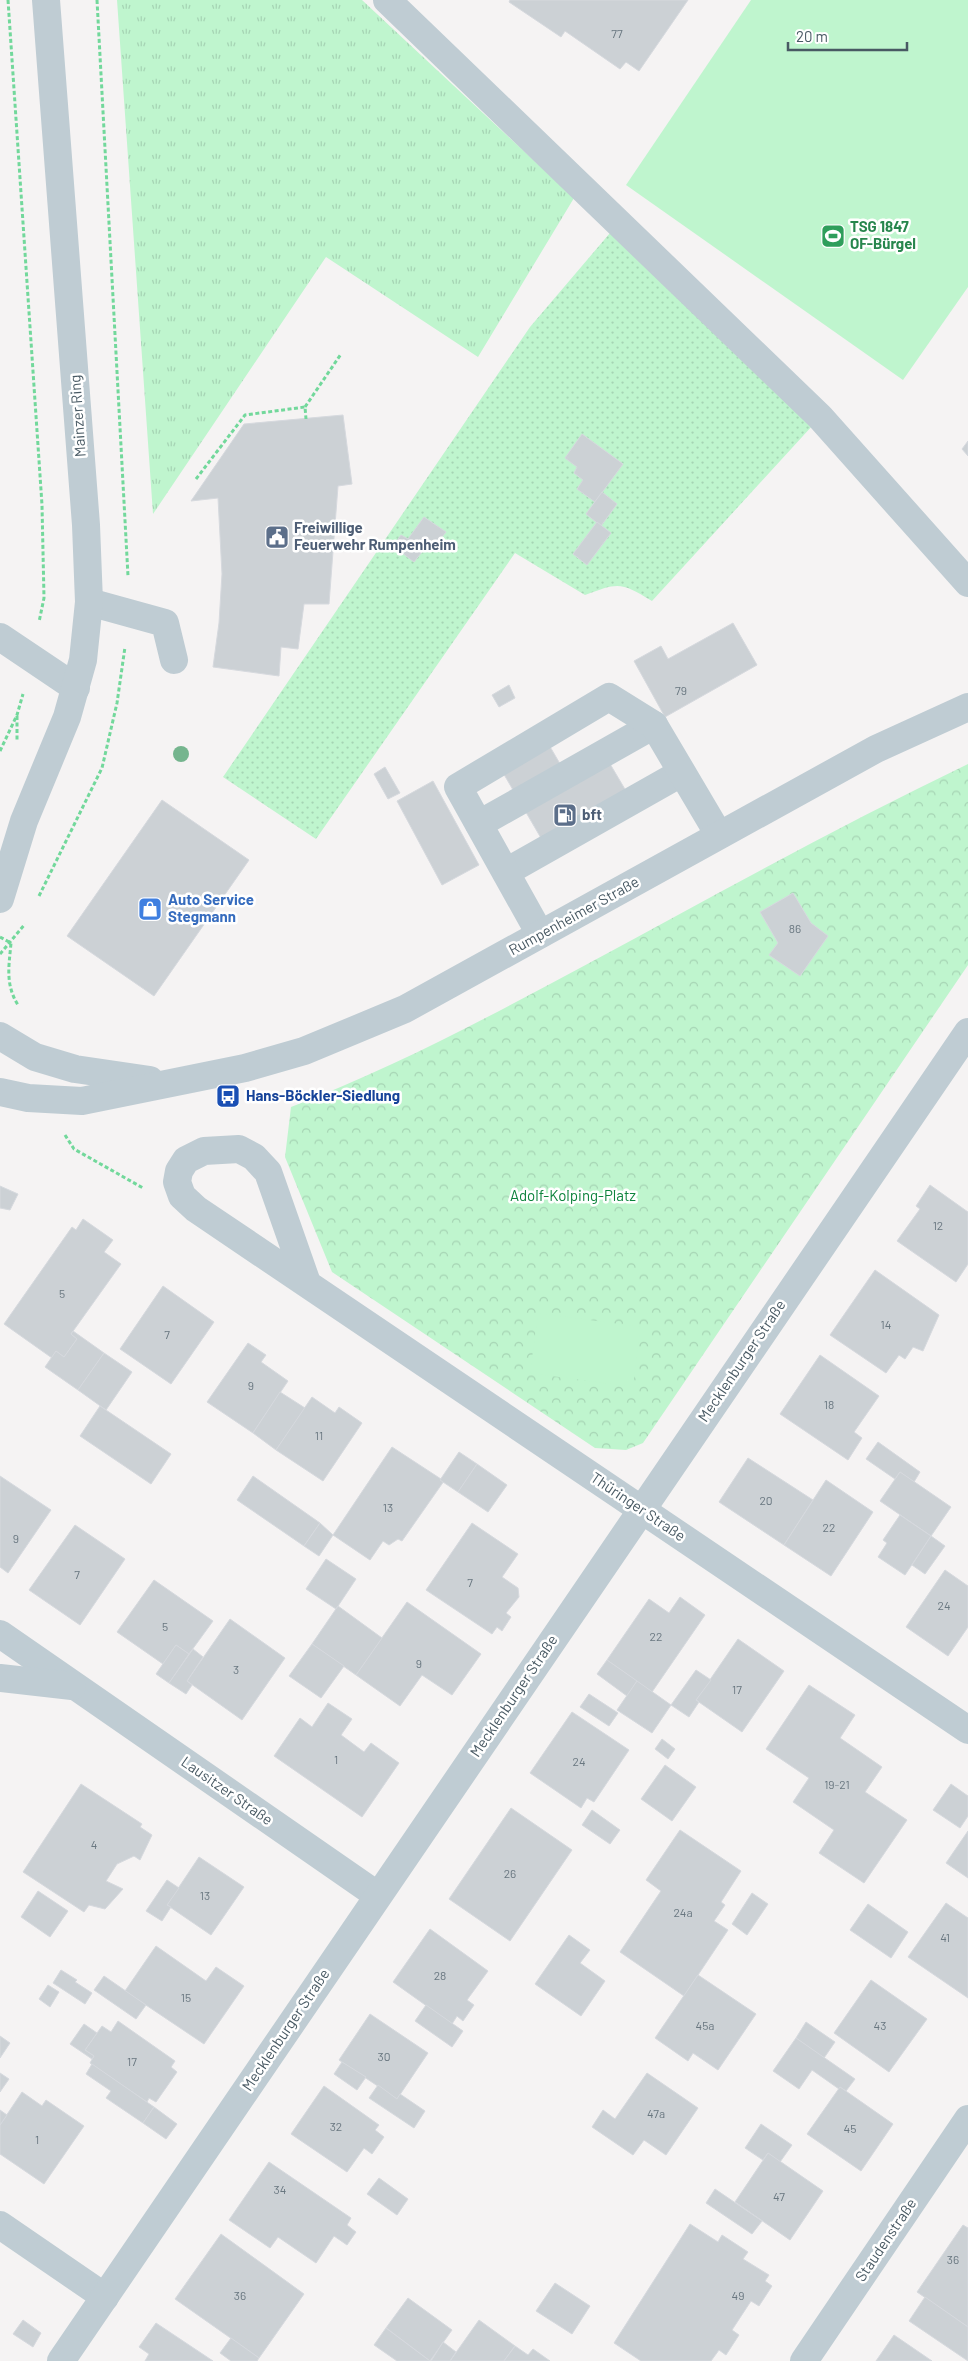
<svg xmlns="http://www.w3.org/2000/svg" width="968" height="2361" font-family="Barlow,sans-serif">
  <defs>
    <pattern id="grass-tufts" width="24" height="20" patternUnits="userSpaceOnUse" patternTransform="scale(1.25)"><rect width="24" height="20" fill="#bff5ce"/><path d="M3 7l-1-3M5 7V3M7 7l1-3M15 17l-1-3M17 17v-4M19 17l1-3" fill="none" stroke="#a6d4b4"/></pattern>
    <pattern id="park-crowns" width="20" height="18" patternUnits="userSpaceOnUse" patternTransform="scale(1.25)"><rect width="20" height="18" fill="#bff5ce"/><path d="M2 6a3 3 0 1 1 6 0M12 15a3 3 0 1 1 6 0" fill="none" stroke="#a6d4b4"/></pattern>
    <pattern id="garden-dots" width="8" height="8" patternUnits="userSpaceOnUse" patternTransform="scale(1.25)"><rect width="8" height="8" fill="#bff5ce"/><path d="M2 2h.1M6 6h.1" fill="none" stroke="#a6d4b4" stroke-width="1.8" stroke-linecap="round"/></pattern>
  </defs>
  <rect width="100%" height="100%" fill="#f5f3f3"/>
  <path fill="url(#grass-tufts)" d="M 117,0 L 362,0 L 574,198 L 478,357 L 326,257 L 153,514 Z"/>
  <path fill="url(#park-crowns)" d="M 968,764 L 968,965 L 643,1443 L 626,1450 L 595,1448 L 332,1272 L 285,1157 L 291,1107 C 396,1067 494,1014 593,961 C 717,894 841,825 968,764 Z"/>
  <path fill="url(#garden-dots)" d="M 610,233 L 813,425 L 652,601 C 621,582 619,582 585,595 L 515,553 L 316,839 L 223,777 L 530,327 Z"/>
  <g fill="#bff5ce">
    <path d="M 751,0 L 968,0 L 968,287 L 903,380 L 626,185 Z"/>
    <path d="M 538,1313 L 641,1327 L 633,1387 L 530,1373 Z"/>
  </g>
  <g fill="#ccd1d5" stroke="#d6d9de">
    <path d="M 510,0 L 688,0 L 639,71 L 626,62 L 620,69 L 565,31 L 561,37 L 509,2 Z"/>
    <path d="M 343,415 L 352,484 L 338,486 L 329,604 L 304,604 L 298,649 L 281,647 L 279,676 L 213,667 L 219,623 L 222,574 L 218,498 L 191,501 L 244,424 Z"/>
    <path d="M 582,434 L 623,464 L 595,502 L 577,489 L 583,480 L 574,473 L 577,467 L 565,458 Z"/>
    <path d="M 968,441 L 968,456 L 962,449 Z"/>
    <path d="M 602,492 L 617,504 L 601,526 L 586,514 Z"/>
    <path d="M 424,517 L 446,532 L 434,547 L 429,543 L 414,562 L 393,546 L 401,535 L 408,539 Z"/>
    <path d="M 597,522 L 611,533 L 587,565 L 573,554 Z"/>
    <path d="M 733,623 L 757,665 L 665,717 L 634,661 L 661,646 L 668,659 Z"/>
    <path d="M 509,685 L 515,698 L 499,707 L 492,695 Z"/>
    <path d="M 542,733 L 566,774 L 603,752 L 629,796 L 545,845 L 495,759 Z"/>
    <path d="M 385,767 L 400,793 L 388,799 L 374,774 Z"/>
    <path d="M 433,781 L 479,865 L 442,885 L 397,801 Z"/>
    <path d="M 162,800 L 249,860 L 154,996 L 67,936 Z"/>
    <path d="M 793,893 L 811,923 L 828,936 L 800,976 L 769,955 L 778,943 L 760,912 Z"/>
    <path d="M 930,1185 L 968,1212 L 968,1264 L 956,1282 L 897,1241 L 920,1209 L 916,1206 Z"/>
    <path d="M 0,1186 L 18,1194 L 10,1210 L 0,1208 Z"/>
    <path d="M 83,1219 L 113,1240 L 104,1252 L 121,1264 L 71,1334 L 77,1339 L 64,1357 L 56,1351 L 52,1358 L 4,1324 L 72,1227 L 76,1230 Z"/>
    <path d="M 875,1270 L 939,1315 L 923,1351 L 913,1347 L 905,1359 L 899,1355 L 886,1373 L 830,1335 Z"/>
    <path d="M 163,1286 L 214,1322 L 171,1384 L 120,1349 Z"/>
    <path d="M 73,1331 L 104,1353 L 78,1390 L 45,1367 L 56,1351 L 64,1357 L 77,1339 L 71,1334 Z"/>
    <path d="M 248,1343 L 266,1355 L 261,1362 L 288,1381 L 253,1433 L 207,1402 Z"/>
    <path d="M 104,1353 L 132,1372 L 106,1410 L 78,1390 Z"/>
    <path d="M 820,1355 L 879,1396 L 854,1432 L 862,1438 L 848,1460 L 780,1414 Z"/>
    <path d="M 280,1392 L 305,1408 L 276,1450 L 253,1433 Z"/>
    <path d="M 312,1397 L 335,1413 L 339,1407 L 362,1423 L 323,1481 L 276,1450 Z"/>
    <path d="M 100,1406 L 171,1454 L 151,1484 L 80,1436 Z"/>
    <path d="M 878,1442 L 920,1472 L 914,1482 L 900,1472 L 895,1479 L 866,1459 Z"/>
    <path d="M 392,1447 L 444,1481 L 402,1541 L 398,1539 L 389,1545 L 383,1541 L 370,1560 L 333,1535 Z"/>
    <path d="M 459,1452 L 477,1464 L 458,1492 L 440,1480 Z"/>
    <path d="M 748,1458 L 813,1500 L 784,1545 L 719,1502 Z"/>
    <path d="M 477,1464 L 507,1485 L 488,1512 L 458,1492 Z"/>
    <path d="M 900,1472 L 951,1507 L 931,1536 L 880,1501 Z"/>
    <path d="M 0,1476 L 51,1510 L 8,1573 L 0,1567 Z"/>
    <path d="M 253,1476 L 320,1523 L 304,1546 L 237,1500 Z"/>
    <path d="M 826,1480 L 873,1512 L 831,1576 L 784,1545 Z"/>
    <path d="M 900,1515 L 931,1536 L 905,1575 L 878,1557 L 887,1543 L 883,1540 Z"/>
    <path d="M 320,1523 L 333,1535 L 319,1556 L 304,1546 Z"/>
    <path d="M 472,1523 L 518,1554 L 502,1577 L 518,1588 L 519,1597 L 506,1613 L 511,1617 L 502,1631 L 497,1627 L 492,1634 L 426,1590 Z"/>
    <path d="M 75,1525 L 125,1559 L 80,1625 L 29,1590 Z"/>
    <path d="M 931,1536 L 945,1546 L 925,1574 L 912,1565 Z"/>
    <path d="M 326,1559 L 356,1579 L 336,1609 L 306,1589 Z"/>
    <path d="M 945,1570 L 968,1586 L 968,1627 L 948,1656 L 906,1627 Z"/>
    <path d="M 154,1580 L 213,1621 L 189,1654 L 176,1645 L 163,1664 L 117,1632 Z"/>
    <path d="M 680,1597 L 705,1615 L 652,1692 L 607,1660 L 649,1599 L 669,1613 Z"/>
    <path d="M 407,1602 L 481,1654 L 452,1695 L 422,1675 L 400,1706 L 356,1675 Z"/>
    <path d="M 338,1606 L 382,1638 L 356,1675 L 312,1644 Z"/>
    <path d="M 230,1619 L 285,1658 L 242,1720 L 187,1681 Z"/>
    <path d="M 738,1639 L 784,1671 L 742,1732 L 696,1700 Z"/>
    <path d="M 312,1644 L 344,1666 L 321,1698 L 289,1676 Z"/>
    <path d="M 176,1645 L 189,1654 L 169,1683 L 156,1674 Z"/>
    <path d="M 193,1649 L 203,1657 L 187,1681 L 192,1685 L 186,1694 L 169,1683 Z"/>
    <path d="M 607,1660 L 637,1681 L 627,1696 L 597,1674 Z"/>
    <path d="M 696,1670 L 711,1680 L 696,1700 L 699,1702 L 689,1717 L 671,1705 Z"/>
    <path d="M 637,1681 L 671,1705 L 652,1733 L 617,1710 Z"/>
    <path d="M 809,1685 L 855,1715 L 840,1738 L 882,1767 L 865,1792 L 907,1820 L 864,1883 L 819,1853 L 834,1830 L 793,1802 L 809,1778 L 766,1749 Z"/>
    <path d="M 589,1694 L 618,1713 L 609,1726 L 580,1707 Z"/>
    <path d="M 328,1703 L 352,1719 L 341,1735 L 364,1752 L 371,1743 L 399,1763 L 362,1817 L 274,1756 L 300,1718 L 312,1727 Z"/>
    <path d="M 572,1712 L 629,1750 L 594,1802 L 587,1798 L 581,1808 L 530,1773 Z"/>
    <path d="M 662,1739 L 675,1749 L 668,1759 L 655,1749 Z"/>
    <path d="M 665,1765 L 696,1787 L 672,1821 L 641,1799 Z"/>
    <path d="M 81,1784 L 142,1824 L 140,1827 L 152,1835 L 140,1860 L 134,1856 L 117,1864 L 106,1881 L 123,1889 L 105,1909 L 89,1905 L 84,1912 L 23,1872 Z"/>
    <path d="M 951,1784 L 968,1796 L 968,1816 L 960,1828 L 933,1810 Z"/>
    <path d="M 511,1808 L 572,1850 L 510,1941 L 449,1899 Z"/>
    <path d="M 592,1810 L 620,1830 L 610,1844 L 582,1825 Z"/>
    <path d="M 680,1830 L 741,1871 L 721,1902 L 725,1905 L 714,1921 L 728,1930 L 684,1996 L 620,1952 L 661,1891 L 646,1880 Z"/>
    <path d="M 968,1831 L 968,1878 L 946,1863 Z"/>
    <path d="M 199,1857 L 244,1887 L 211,1935 L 167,1905 Z"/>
    <path d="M 167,1880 L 179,1888 L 167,1905 L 171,1907 L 162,1921 L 146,1911 Z"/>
    <path d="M 38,1891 L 68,1911 L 50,1937 L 21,1917 Z"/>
    <path d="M 752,1893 L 768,1904 L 747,1935 L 732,1924 Z"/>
    <path d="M 946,1903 L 968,1918 L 968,1998 L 908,1957 Z"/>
    <path d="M 868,1904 L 908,1932 L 891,1958 L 850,1930 Z"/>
    <path d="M 430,1929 L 488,1971 L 467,2000 L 474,2005 L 463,2021 L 457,2016 L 452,2024 L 393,1982 Z"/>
    <path d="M 569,1935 L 590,1950 L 580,1963 L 605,1981 L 581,2016 L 535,1984 Z"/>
    <path d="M 156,1946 L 206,1981 L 216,1967 L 244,1986 L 204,2044 L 125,1991 Z"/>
    <path d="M 61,1970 L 77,1980 L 75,1982 L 92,1993 L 85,2004 L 53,1983 Z"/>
    <path d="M 698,1975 L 756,2014 L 718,2070 L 693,2053 L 688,2061 L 655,2038 Z"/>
    <path d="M 104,1976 L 146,2005 L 136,2019 L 94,1990 Z"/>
    <path d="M 871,1980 L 927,2019 L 889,2072 L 834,2033 Z"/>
    <path d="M 48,1985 L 59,1992 L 50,2007 L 39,1999 Z"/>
    <path d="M 426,2005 L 463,2031 L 452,2047 L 415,2021 Z"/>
    <path d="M 370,2014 L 428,2053 L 397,2099 L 339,2060 Z"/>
    <path d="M 118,2021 L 175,2061 L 171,2067 L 177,2072 L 156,2102 L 149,2098 L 147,2102 L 90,2063 L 94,2056 L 85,2050 L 102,2026 L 111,2032 Z"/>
    <path d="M 806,2022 L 835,2042 L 824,2058 L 796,2038 Z"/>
    <path d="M 84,2024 L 97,2033 L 85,2050 L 94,2056 L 92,2059 L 70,2044 Z"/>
    <path d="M 0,2036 L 10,2043 L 0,2058 Z"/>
    <path d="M 796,2038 L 855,2079 L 846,2091 L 840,2087 L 839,2089 L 812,2070 L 799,2089 L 773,2071 Z"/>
    <path d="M 342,2062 L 366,2077 L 357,2090 L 334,2074 Z"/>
    <path d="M 92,2064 L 154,2107 L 143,2123 L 106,2098 L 111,2091 L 86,2074 Z"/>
    <path d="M 0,2073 L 9,2079 L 0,2092 Z"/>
    <path d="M 647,2073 L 698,2108 L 666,2155 L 644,2140 L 633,2155 L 592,2127 L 603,2110 L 615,2119 Z"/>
    <path d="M 378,2085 L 397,2099 L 400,2094 L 425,2111 L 414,2128 L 369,2098 Z"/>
    <path d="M 324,2086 L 379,2125 L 375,2130 L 384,2137 L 372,2154 L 364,2148 L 347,2172 L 291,2134 Z"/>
    <path d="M 840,2087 L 893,2124 L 861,2171 L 807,2134 Z"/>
    <path d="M 22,2092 L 42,2106 L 46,2100 L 84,2126 L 44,2184 L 0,2154 L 0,2125 Z"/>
    <path d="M 154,2107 L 177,2124 L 166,2139 L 143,2123 Z"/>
    <path d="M 0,2110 L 7,2115 L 0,2125 Z"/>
    <path d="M 761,2124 L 792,2145 L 780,2162 L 768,2153 L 763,2160 L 745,2148 Z"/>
    <path d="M 768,2153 L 823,2191 L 790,2240 L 735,2202 Z"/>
    <path d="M 269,2162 L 351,2218 L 347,2225 L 356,2232 L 347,2245 L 334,2236 L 316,2263 L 278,2237 L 270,2248 L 229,2220 Z"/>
    <path d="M 379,2178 L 408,2199 L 397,2215 L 367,2194 Z"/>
    <path d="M 715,2189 L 762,2221 L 752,2234 L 706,2203 Z"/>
    <path d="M 690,2224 L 718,2242 L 722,2235 L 748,2252 L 743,2259 L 769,2275 L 765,2281 L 772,2286 L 759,2306 L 751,2301 L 732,2330 L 739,2335 L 726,2355 L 719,2350 L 711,2361 L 641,2361 L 614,2343 Z"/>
    <path d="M 963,2225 L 968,2228 L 968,2327 L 917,2292 Z"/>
    <path d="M 221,2234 L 304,2294 L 259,2358 L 175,2299 Z"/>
    <path d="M 555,2283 L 590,2306 L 572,2334 L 536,2311 Z"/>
    <path d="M 925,2297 L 968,2327 L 968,2361 L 909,2321 Z"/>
    <path d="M 408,2298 L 452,2330 L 430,2361 L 386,2328 Z"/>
    <path d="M 23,2320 L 41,2333 L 33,2347 L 13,2334 Z"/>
    <path d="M 479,2320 L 515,2346 L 504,2361 L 450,2361 Z"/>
    <path d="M 156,2323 L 213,2361 L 145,2361 L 149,2354 L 139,2347 Z"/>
    <path d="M 386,2328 L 430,2361 L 397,2361 L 374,2345 Z"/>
    <path d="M 894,2335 L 932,2361 L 876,2361 Z"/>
    <path d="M 231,2338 L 259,2358 L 257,2361 L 231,2361 L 220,2353 Z"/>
    <path d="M 443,2342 L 456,2352 L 450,2361 L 431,2361 Z"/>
    <path d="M 515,2346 L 528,2355 L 533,2349 L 550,2361 L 504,2361 Z"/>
  </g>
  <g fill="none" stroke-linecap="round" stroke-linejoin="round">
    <g stroke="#72d89b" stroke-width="3" stroke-dasharray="4 2.5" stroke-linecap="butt">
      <path d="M 8,0 L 42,505 L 44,598 L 39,622"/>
      <path d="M 97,0 L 128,576"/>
      <path d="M 305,407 L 341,354"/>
      <path d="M 196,479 L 245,415 L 305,407 L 306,419"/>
      <path d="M 17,716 L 17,742"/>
      <path d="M 0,751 L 17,715 L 23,694"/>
      <path d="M 39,896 L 102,768 L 117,703 L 125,647"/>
      <path d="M 0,937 L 11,943 C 9,966 5,984 18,1005"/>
      <path d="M 0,954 L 25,924"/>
      <path d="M 65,1135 L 74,1149 L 143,1188"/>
    </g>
    <g stroke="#bfccd3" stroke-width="28">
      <path d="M 387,0 L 820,417 L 968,583"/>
      <path d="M 89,602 L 165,623 L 174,660"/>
      <path d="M 0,637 L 76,688"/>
      <path d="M 479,824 L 654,725"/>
      <path d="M 506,872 L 681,773"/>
      <path d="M 0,899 L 24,821 L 67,717 L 83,660 L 89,602 L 86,525 L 46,0"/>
      <path d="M 540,934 L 458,787 L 609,697 L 654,725 L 719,835"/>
      <path d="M 0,1036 L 35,1057 L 75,1069 L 150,1080"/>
      <path d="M 0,1092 L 28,1098 L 82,1101 L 245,1068 L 304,1051 L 405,1009 L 876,749 L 968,707"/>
      <path d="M 307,1283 L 268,1172 L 254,1157 L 239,1149 L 204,1151 L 186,1160 L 179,1171 L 177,1182 L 182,1196 L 196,1209 L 968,1730"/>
      <path d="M 0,1634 L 377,1895"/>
      <path d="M 0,1678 L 72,1686"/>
      <path d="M 0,2225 L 105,2297"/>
      <path d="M 61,2361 L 968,1032"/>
      <path d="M 804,2361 L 968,2119"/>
    </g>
  </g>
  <circle fill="#75b58e" cx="181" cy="754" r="8"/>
  <defs>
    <g id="stadium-square" transform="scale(1.25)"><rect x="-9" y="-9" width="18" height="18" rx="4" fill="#2e9e5b" stroke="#fff"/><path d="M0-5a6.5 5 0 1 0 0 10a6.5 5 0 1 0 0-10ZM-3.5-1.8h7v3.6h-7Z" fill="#fff"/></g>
    <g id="civic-square" transform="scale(1.25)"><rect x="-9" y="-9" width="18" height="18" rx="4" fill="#5c6f8a" stroke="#fff"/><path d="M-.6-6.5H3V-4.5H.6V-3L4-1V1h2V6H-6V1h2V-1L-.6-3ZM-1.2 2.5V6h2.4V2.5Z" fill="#fff"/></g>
    <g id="fuel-square" transform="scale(1.25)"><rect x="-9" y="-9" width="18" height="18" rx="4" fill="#5c6f8a" stroke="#fff"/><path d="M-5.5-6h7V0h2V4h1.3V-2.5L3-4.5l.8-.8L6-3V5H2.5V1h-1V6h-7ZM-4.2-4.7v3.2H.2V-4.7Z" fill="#fff"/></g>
    <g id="shop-square" transform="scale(1.25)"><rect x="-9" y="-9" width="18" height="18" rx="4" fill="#3f7fe0" stroke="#fff"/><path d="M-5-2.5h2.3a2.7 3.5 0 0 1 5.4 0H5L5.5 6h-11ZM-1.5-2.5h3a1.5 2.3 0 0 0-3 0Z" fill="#fff"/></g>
    <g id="bus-square" transform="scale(1.25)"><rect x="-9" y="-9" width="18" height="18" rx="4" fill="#1a4fb4" stroke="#fff"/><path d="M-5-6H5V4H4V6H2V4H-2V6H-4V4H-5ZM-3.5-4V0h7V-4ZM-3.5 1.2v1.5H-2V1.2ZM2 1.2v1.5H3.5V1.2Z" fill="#fff"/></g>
  </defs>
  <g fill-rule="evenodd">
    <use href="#stadium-square" x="833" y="236"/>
    <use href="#civic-square" x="277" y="537"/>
    <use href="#fuel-square" x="565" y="815"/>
    <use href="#shop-square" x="150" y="909"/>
    <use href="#bus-square" x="228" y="1096"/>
  </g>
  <g text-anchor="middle" stroke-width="5" stroke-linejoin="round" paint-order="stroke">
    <g font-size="12" fill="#697780">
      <text x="617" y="38">77</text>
      <text x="681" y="695">79</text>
      <text x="795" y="933">86</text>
      <text x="938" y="1230">12</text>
      <text x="62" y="1298">5</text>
      <text x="886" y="1329">14</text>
      <text x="167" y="1339">7</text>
      <text x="251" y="1390">9</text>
      <text x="829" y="1409">18</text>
      <text x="319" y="1440">11</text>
      <text x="766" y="1505">20</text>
      <text x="388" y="1512">13</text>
      <text x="829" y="1532">22</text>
      <text x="16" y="1543">9</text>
      <text x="77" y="1579">7</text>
      <text x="470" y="1587">7</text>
      <text x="944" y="1610">24</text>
      <text x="165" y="1631">5</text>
      <text x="656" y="1641">22</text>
      <text x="419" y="1668">9</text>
      <text x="236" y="1674">3</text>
      <text x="737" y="1694">17</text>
      <text x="336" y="1764">1</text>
      <text x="579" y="1766">24</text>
      <text x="837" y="1789">19-21</text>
      <text x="94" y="1849">4</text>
      <text x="510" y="1878">26</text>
      <text x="205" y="1900">13</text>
      <text x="683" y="1917">24a</text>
      <text x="945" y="1942">41</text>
      <text x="440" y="1980">28</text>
      <text x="186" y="2002">15</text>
      <text x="705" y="2030">45a</text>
      <text x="880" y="2030">43</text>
      <text x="384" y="2061">30</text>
      <text x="132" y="2066">17</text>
      <text x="656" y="2118">47a</text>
      <text x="336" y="2131">32</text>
      <text x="850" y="2133">45</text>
      <text x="37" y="2144">1</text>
      <text x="280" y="2194">34</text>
      <text x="779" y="2201">47</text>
      <text x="953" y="2264">36</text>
      <text x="240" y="2300">36</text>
      <text x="738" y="2300">49</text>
    </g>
    <g font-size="15" font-weight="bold" fill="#27864d" stroke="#fff" text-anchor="start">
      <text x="850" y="232">TSG 1847<tspan x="850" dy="17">OF-Bürgel</tspan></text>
    </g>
    <g font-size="15" fill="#485963" stroke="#fff">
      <text transform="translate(78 416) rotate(-94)" y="5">Mainzer Ring</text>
      <text transform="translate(574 916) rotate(-29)" y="5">Rumpenheimer Straße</text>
      <text transform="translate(742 1361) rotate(-56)" y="5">Mecklenburger Straße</text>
      <text transform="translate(638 1507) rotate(34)" y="5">Thüringer Straße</text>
      <text transform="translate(514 1696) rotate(-56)" y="5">Mecklenburger Straße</text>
      <text transform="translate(227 1791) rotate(35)" y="5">Lausitzer Straße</text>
      <text transform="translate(286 2030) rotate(-56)" y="5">Mecklenburger Straße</text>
      <text transform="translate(886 2240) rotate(-56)" y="5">Staudenstraße</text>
    </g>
    <g font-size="15" font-weight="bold" fill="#4e5e75" stroke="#fff" text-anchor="start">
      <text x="294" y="533">Freiwillige<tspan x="294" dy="17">Feuerwehr Rumpenheim</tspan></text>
      <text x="582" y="820">bft</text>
    </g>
    <g font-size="15" font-weight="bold" fill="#366cbe" stroke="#fff" text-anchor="start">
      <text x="168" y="905">Auto Service<tspan x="168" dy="17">Stegmann</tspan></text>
    </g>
    <g font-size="15" font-weight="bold" fill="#164399" stroke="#fff" text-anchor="start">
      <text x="246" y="1101">Hans-Böckler-Siedlung</text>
    </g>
    <g font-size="15" fill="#0d833c" stroke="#fff">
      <text x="573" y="1201">Adolf-Kolping-Platz</text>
    </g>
  </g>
  <path d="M788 42v8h119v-8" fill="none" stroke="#485963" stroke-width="2.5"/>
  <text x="796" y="42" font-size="15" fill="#485963" stroke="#ffffff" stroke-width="4" paint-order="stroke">20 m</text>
</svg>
